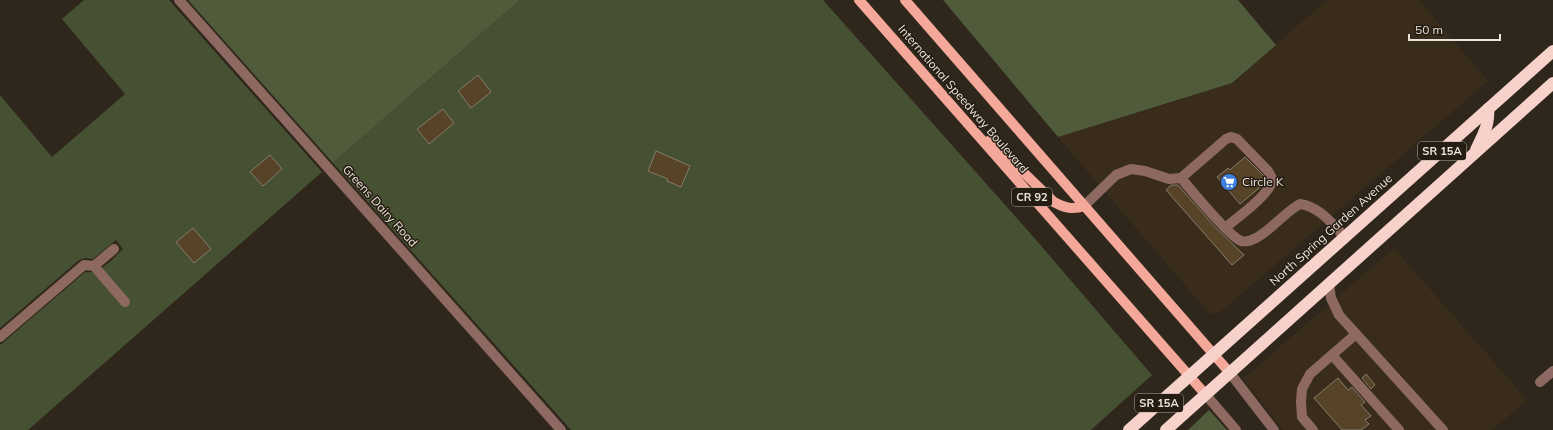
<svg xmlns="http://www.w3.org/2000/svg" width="1553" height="430" font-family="Mulish,sans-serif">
  <rect width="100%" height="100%" fill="#30271c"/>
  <g fill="#392c1b">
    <path d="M 1327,0 L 1419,0 L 1488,81 L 1218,314 L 1209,313 L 1058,137 L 1232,83 Z"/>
    <path d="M 1394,248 L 1527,400 L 1492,430 L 1283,430 L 1243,379 Z"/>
  </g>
  <g fill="#465032">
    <path d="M 84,0 L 169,0 L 322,172 L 28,430 L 0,430 L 0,345 L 85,272 C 101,274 112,259 123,249 L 116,240 L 93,259 L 85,258 L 79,260 L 0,328 L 0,95 L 52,157 L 125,94 L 62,19 Z"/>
    <path d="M 520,0 L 823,0 L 1037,241 L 1152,375 L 1091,430 L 571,430 L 333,163 Z"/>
  </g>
  <g fill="#505b3c">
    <path d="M 188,0 L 520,0 L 333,163 Z"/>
    <path d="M 943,0 L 1238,0 L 1276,45 L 1232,83 L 1058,137 Z"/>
    <path d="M 1209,410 L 1227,430 L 1188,430 Z"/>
  </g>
  <g fill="#564328" stroke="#867c6e">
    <path d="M 478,75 L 491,92 L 471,108 L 458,91 Z"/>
    <path d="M 443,109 L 454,123 L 429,144 L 417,129 Z"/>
    <path d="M 656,151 L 690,166 L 681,187 L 667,181 L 668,179 L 648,171 Z"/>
    <path d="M 270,155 L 282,169 L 263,186 L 250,172 Z"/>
    <path d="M 1245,157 L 1263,175 L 1266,180 L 1264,184 L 1240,204 L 1217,177 L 1228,168 L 1230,170 Z"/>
    <path d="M 1171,185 L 1178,185 L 1215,227 L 1244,255 L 1232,265 L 1166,190 Z"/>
    <path d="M 193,228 L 211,249 L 194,263 L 176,242 Z"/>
    <path d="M 1366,374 L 1375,385 L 1371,389 L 1362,378 Z"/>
    <path d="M 1338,378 L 1348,390 L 1352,387 L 1365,402 L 1361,405 L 1371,416 L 1365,420 L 1369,424 L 1361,430 L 1342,430 L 1314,398 Z"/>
  </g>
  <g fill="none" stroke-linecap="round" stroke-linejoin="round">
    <g stroke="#8d6961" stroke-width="10">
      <path d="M 179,0 L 561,430"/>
      <path d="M 1181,178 L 1226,139 L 1231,137 L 1237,139 L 1268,171 L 1273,180 C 1268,196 1238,217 1225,228"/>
      <path d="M 1084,206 L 1116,175 L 1131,169 L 1145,171 L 1169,179 L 1181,178 C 1191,190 1230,237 1241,241 C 1245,242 1252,240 1256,238 C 1271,230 1284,213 1300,204 C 1320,207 1331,223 1345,237"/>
      <path d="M 94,266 L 125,302"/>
      <path d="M 1329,284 L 1331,298 L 1339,315 L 1443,430"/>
      <path d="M 0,337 L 84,265 L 94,266 L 114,249"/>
      <path d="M 1332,355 L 1399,430"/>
      <path d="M 1230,373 L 1274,430"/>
      <path d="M 1540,382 L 1553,371"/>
      <path d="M 1206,395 L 1236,430"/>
      <path d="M 1313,430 L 1302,417 L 1301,402 L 1302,389 L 1310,374 L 1356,334"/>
    </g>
    <g stroke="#f3a899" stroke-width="10">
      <path d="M 859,0 L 1206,395"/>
      <path d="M 905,0 L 1230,373"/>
      <path d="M 990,140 L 1054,202 C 1065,208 1073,210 1084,206"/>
    </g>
    <g stroke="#f7d2ca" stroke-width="12">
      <path d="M 1476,150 C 1482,137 1490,124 1488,109"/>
      <path d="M 1129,430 L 1553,51"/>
      <path d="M 1166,430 L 1553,83"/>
    </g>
  </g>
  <defs>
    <g id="supermarket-disc" transform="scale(0.9)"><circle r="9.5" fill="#3f7fe0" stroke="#261d12"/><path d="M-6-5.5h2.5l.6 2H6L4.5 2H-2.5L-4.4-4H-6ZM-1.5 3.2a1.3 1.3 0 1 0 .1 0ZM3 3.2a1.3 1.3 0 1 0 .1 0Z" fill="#fff"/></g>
  </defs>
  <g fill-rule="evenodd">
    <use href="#supermarket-disc" x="1229" y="182"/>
  </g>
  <g text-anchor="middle" stroke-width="3" stroke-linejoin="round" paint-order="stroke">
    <g fill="#261d12" stroke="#aea89f" stroke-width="1">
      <rect x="1418" y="142" width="48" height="18" rx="3"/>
      <rect x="1012" y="188" width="40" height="18" rx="3"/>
      <rect x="1135" y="394" width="48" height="18" rx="3"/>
    </g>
    <g font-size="11" font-weight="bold" fill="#e9e4dc">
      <text x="1442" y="155">SR 15A</text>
      <text x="1032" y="201">CR 92</text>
      <text x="1159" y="407">SR 15A</text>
    </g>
    <g font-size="12" fill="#e9e4dc" stroke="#261d12">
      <text transform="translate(963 99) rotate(49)" y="4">International Speedway Boulevard</text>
      <text transform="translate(380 206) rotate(48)" y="4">Greens Dairy Road</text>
      <text transform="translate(1331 230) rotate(-42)" y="4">North Spring Garden Avenue</text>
    </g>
    <g font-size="12" fill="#e9e4dc" stroke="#261d12" text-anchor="start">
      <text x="1242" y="186">Circle K</text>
    </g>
  </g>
  <path d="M1409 34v6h91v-6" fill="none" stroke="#e9e4dc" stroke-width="2"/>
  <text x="1415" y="34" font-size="12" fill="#e9e4dc" stroke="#261d12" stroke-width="3" paint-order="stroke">50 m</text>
</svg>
